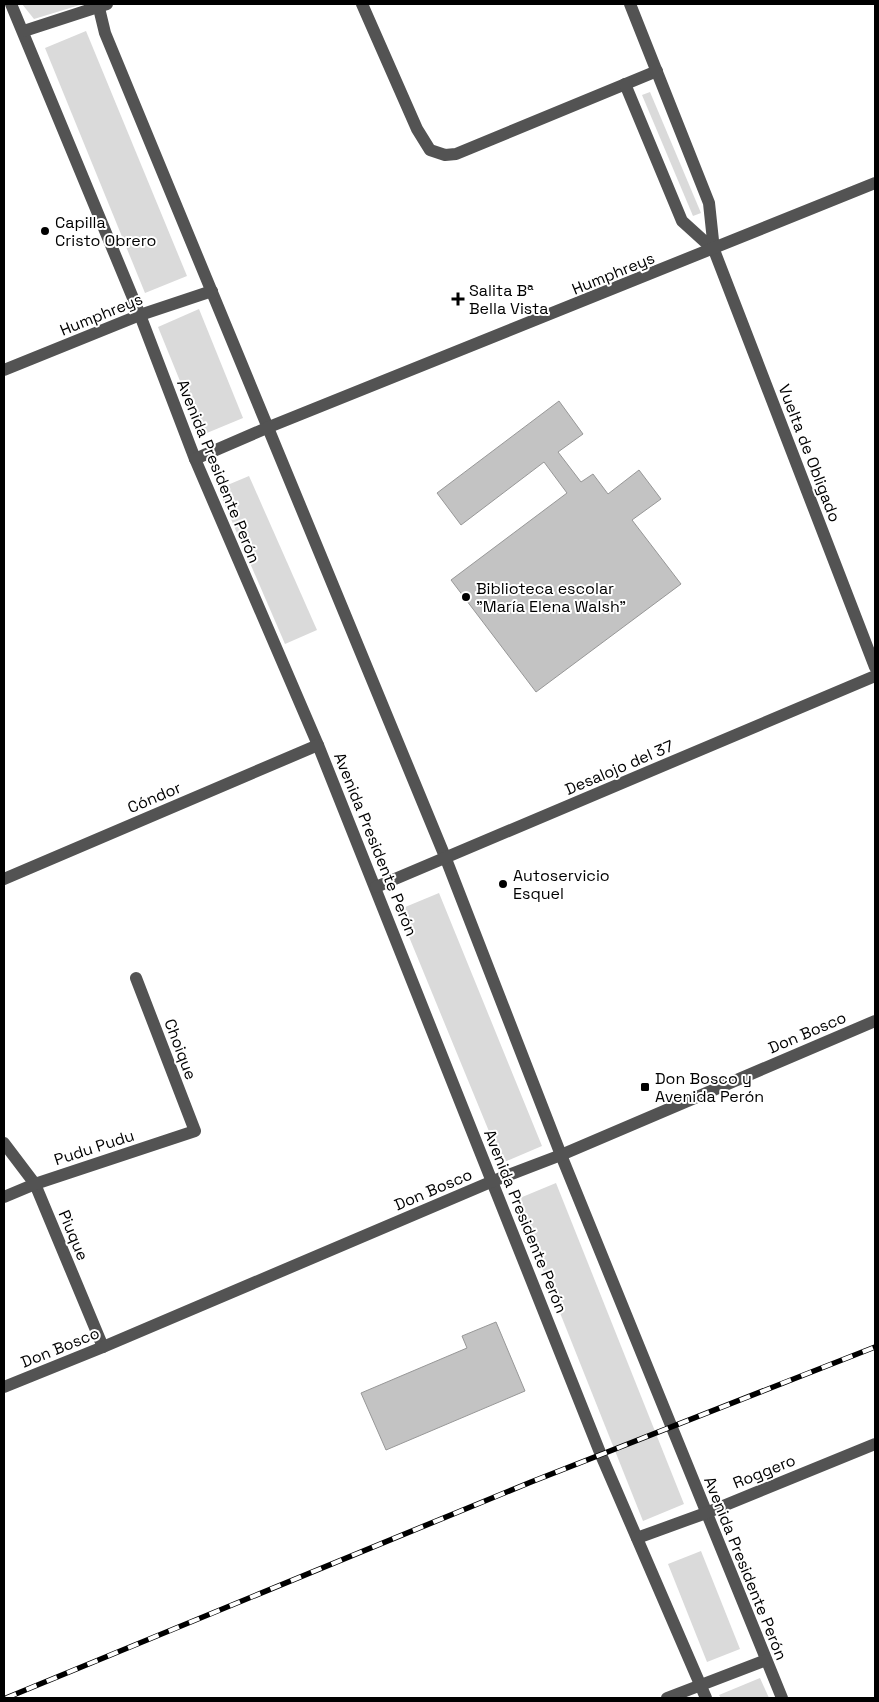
<svg xmlns="http://www.w3.org/2000/svg" width="879" height="1702" font-family="'Space Grotesk',sans-serif">
  <rect width="100%" height="100%" fill="#fff"/>
  <g fill="#dadada">
    <path d="M 22,4 L 83,4 L 34,19 Z"/>
    <path d="M 86,31 L 187,276 L 145,293 L 45,48 Z"/>
    <path d="M 650,92 L 701,213 L 693,216 L 642,95 Z"/>
    <path d="M 199,309 L 243,418 L 202,435 L 158,327 Z"/>
    <path d="M 249,476 L 317,630 L 285,644 L 218,489 Z"/>
    <path d="M 439,893 L 542,1146 L 502,1163 L 398,910 Z"/>
    <path d="M 556,1183 L 684,1504 L 643,1521 L 515,1200 Z"/>
    <path d="M 701,1551 L 740,1649 L 707,1662 L 668,1564 Z"/>
    <path d="M 760,1678 L 769,1698 L 721,1698 L 719,1695 Z"/>
  </g>
  <g fill="#c3c3c3" stroke="#979797">
    <path d="M 559,401 L 583,434 L 558,452 L 581,482 L 593,474 L 608,494 L 639,470 L 661,499 L 632,520 L 681,584 L 536,692 L 451,580 L 567,493 L 544,462 L 461,525 L 437,493 Z"/>
    <path d="M 496,1322 L 525,1391 L 386,1450 L 361,1393 L 467,1348 L 462,1336 Z"/>
  </g>
  <g fill="none" stroke-linecap="round" stroke-linejoin="round">
    <g stroke="#535353" stroke-width="12">
      <path d="M 11,4 L 140,315 L 195,459 L 318,745 L 601,1455 L 706,1698"/>
      <path d="M 98,4 L 105,33 L 446,859 L 561,1155 L 782,1698"/>
      <path d="M 362,4 L 417,129 L 430,150 L 445,155 L 456,154 L 657,71"/>
      <path d="M 24,31 L 107,4"/>
      <path d="M 625,84 L 682,221 L 714,250 L 709,203 L 630,4"/>
      <path d="M 714,250 L 875,667"/>
      <path d="M 4,370 L 140,315 L 212,291"/>
      <path d="M 195,459 L 269,427 L 875,183"/>
      <path d="M 4,879 L 318,745"/>
      <path d="M 376,887 L 875,676"/>
      <path d="M 4,1143 L 35,1184 L 103,1347"/>
      <path d="M 4,1197 L 35,1184 L 195,1131 L 136,978"/>
      <path d="M 4,1387 L 103,1347 L 493,1181 L 561,1155 L 875,1021"/>
      <path d="M 637,1538 L 706,1513 L 875,1444"/>
      <path d="M 667,1698 L 766,1660"/>
    </g>
    <g stroke="#000" stroke-width="5.5">
      <path id="rail" d="M 6,1698 L 531,1482 L 875,1347"/>
    </g>
    <use href="#rail" stroke="#fff" stroke-width="4" stroke-dasharray="11" stroke-linecap="butt"/>
  </g>
  <g fill="#000" stroke="#fff" stroke-width="2">
    <circle cx="45" cy="231" r="5"/>
    <path d="M455.5 291.5h5v5h5v5h-5v5h-5v-5h-5v-5h5z"/>
    <circle cx="466" cy="597" r="5"/>
    <circle cx="503" cy="884" r="5"/>
    <rect x="640" y="1082" width="10" height="10" rx="2.5"/>
  </g>
  <g text-anchor="middle" stroke-width="4" stroke-linejoin="round" paint-order="stroke">
    <g font-size="16" fill="#000" stroke="#fff" text-anchor="start">
      <text x="55" y="228">Capilla<tspan x="55" dy="18">Cristo Obrero</tspan></text>
      <text x="469" y="296">Salita Bª<tspan x="469" dy="18">Bella Vista</tspan></text>
      <text x="476" y="594">Biblioteca escolar<tspan x="476" dy="18">"María Elena Walsh"</tspan></text>
      <text x="513" y="881">Autoservicio<tspan x="513" dy="18">Esquel</tspan></text>
      <text x="655" y="1084">Don Bosco y<tspan x="655" dy="18">Avenida Perón</tspan></text>
    </g>
    <g font-size="16" fill="#000" stroke="#fff">
      <text transform="translate(613 273) rotate(-22)" y="6">Humphreys</text>
      <text transform="translate(101 314) rotate(-22)" y="6">Humphreys</text>
      <text transform="translate(810 453) rotate(69)" y="6">Vuelta de Obligado</text>
      <text transform="translate(219 471) rotate(68)" y="6">Avenida Presidente Perón</text>
      <text transform="translate(619 767) rotate(-23)" y="6">Desalojo del 37</text>
      <text transform="translate(154 797) rotate(-23)" y="6">Cóndor</text>
      <text transform="translate(376 844) rotate(68)" y="6">Avenida Presidente Perón</text>
      <text transform="translate(807 1032) rotate(-23)" y="6">Don Bosco</text>
      <text transform="translate(181 1049) rotate(69)" y="6">Choique</text>
      <text transform="translate(94 1147) rotate(-18)" y="6">Pudu Pudu</text>
      <text transform="translate(433 1189) rotate(-23)" y="6">Don Bosco</text>
      <text transform="translate(526 1221) rotate(68)" y="6">Avenida Presidente Perón</text>
      <text transform="translate(74 1235) rotate(67)" y="6">Piuque</text>
      <text transform="translate(60 1347) rotate(-22)" y="6">Don Bosco</text>
      <text transform="translate(764 1471) rotate(-22)" y="6">Roggero</text>
      <text transform="translate(746 1568) rotate(68)" y="6">Avenida Presidente Perón</text>
    </g>
  </g>
  <rect width="879" height="1702" fill="none" stroke="#000000" stroke-width="10"/>
</svg>
